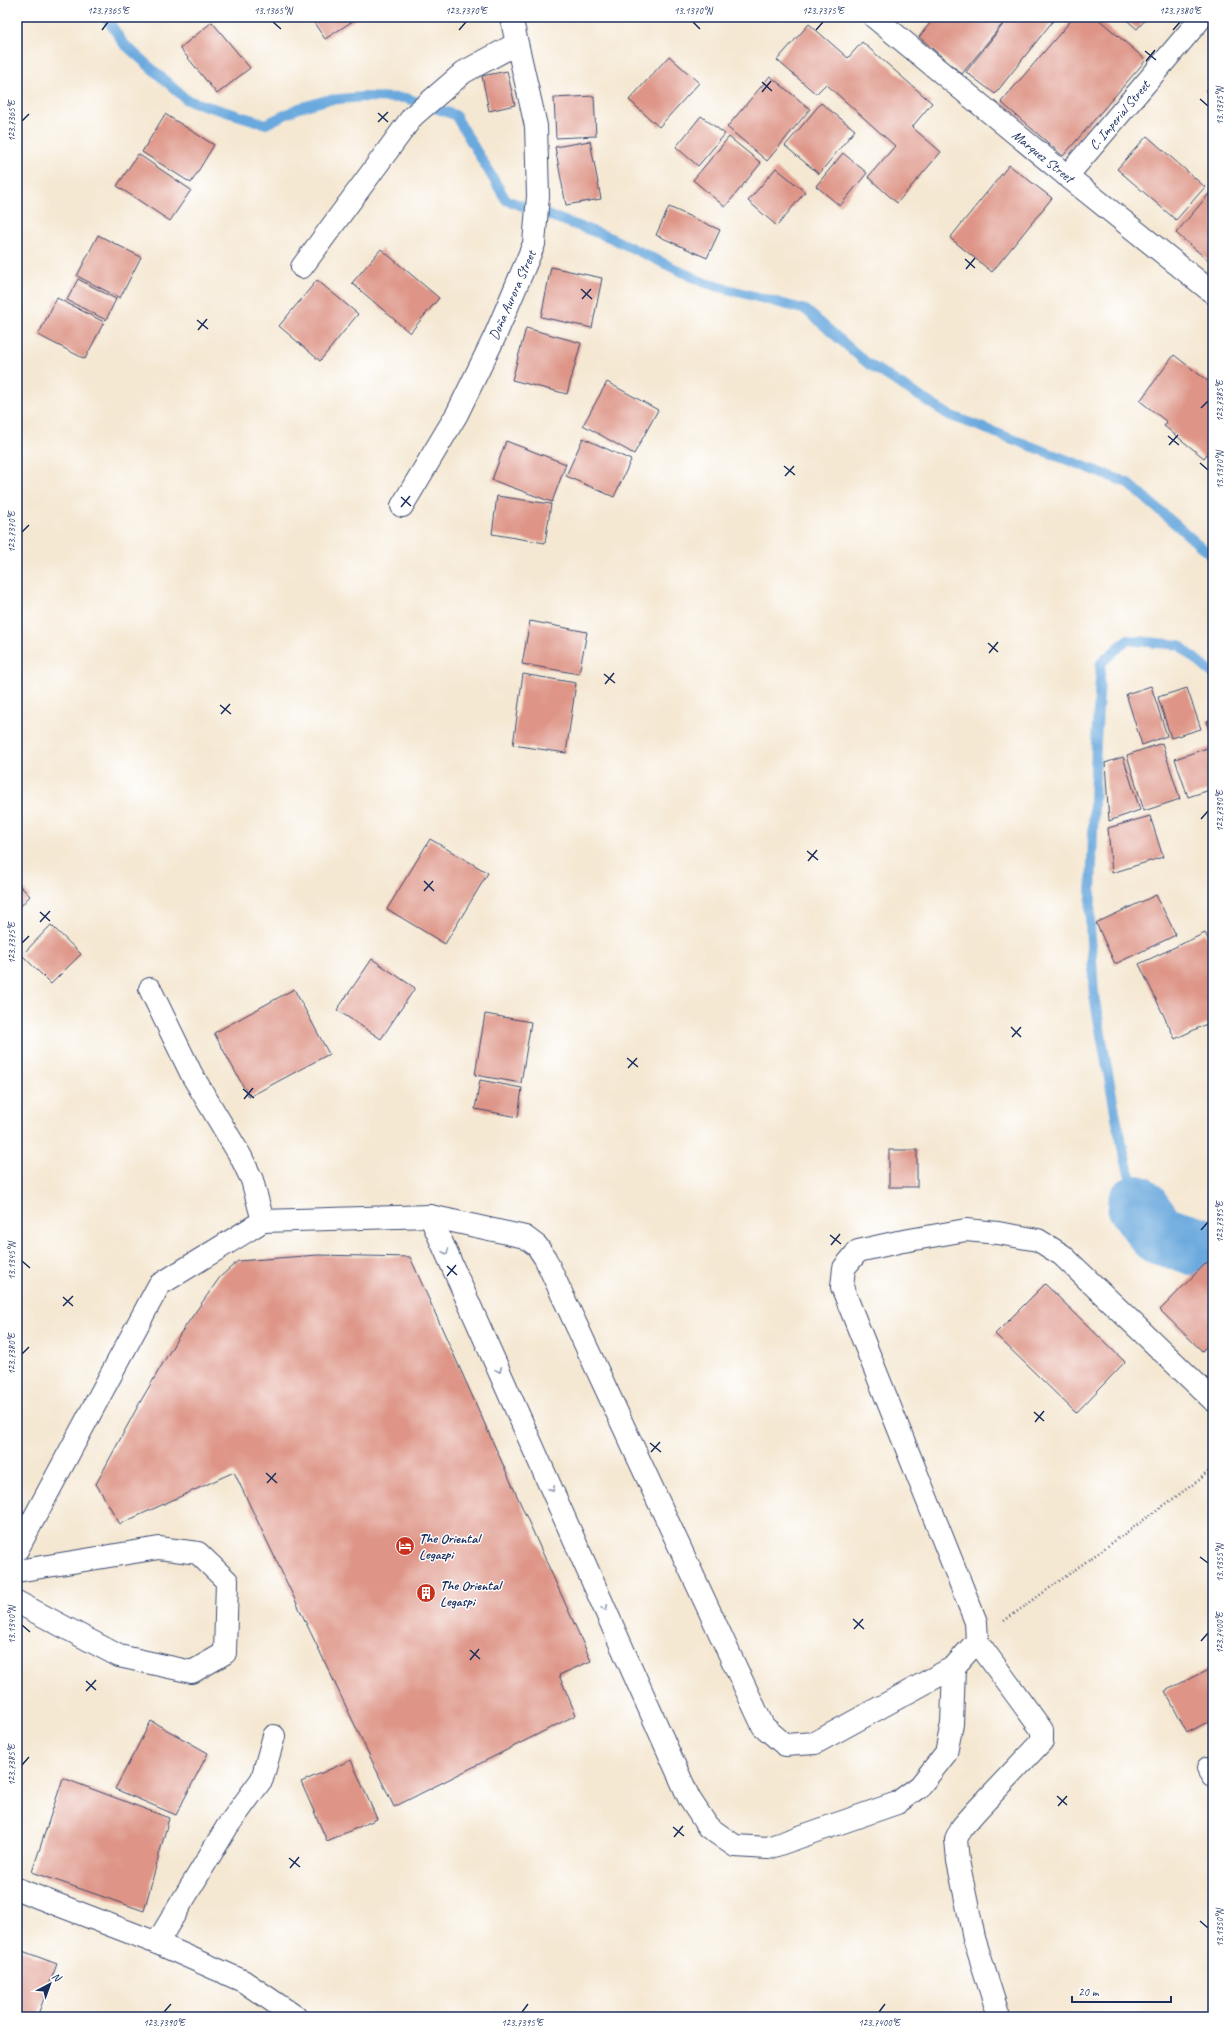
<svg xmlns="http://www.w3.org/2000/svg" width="1230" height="2034" font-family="Caveat,sans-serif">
  <rect width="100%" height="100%" fill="#fff"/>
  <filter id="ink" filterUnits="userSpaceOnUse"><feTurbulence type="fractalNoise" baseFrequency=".025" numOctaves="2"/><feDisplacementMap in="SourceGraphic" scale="8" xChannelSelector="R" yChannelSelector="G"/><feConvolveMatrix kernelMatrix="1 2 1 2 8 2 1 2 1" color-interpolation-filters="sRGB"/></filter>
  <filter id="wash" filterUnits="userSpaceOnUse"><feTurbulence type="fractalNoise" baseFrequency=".012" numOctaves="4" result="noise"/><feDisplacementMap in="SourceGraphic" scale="16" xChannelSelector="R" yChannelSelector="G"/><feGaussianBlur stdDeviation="0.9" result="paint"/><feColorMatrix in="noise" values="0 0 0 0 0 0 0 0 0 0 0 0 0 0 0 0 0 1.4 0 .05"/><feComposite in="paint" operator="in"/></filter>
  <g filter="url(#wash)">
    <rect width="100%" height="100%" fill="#f5e8d3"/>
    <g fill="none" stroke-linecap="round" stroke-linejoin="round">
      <g stroke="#6aa9dd" stroke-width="10">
        <path d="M 106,17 L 123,43 L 187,100 L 266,124 L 299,108 L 327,100 L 364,97 L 406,98 L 455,115 L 506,200 L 609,237 L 705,283 L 806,310 L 867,363 L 949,415 L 1128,483 L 1213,557"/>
        <path d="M 1137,1205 L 1119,1133 L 1094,996 L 1090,924 L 1096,743 L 1101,663 L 1127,640 L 1179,645 L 1213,674"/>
      </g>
      <path stroke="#6aa9dd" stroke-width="60" d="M 1137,1205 L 1158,1234 L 1213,1251"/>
    </g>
    <g id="blocks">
      <g fill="#de9587">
        <path d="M 310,17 L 359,17 L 325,39 Z"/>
        <path d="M 935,17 L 1008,17 L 962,74 L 919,37 Z"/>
        <path d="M 1009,17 L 1056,17 L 995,94 L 966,72 Z"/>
        <path d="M 1074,17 L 1096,17 L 1146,60 L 1063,156 L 1001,102 Z"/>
        <path d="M 1123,17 L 1148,17 L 1137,29 Z"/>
        <path d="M 212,22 L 250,68 L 217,94 L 180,48 Z"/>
        <path d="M 809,24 L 848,58 L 862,42 L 932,103 L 912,127 L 941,152 L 897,203 L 868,177 L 895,146 L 826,84 L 816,94 L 777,60 Z"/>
        <path d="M 669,56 L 699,83 L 659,127 L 629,100 Z"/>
        <path d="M 507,71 L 515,105 L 489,111 L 482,76 Z"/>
        <path d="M 770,76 L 810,109 L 767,161 L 727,127 Z"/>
        <path d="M 1213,84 L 1213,98 L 1206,91 Z"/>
        <path d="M 594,96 L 596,136 L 556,138 L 554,98 Z"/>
        <path d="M 821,103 L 855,130 L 819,174 L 785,146 Z"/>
        <path d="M 165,114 L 214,145 L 191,183 L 142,152 Z"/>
        <path d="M 701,116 L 725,134 L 698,166 L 676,147 Z"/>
        <path d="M 1147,136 L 1205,187 L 1176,220 L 1117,169 Z"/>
        <path d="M 729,137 L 761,163 L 725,207 L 693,180 Z"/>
        <path d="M 590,141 L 601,199 L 566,205 L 555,147 Z"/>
        <path d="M 843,153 L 867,173 L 840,206 L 816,186 Z"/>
        <path d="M 138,154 L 191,190 L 170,221 L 117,186 Z"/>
        <path d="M 1009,165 L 1052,198 L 992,272 L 950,238 Z"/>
        <path d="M 776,168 L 805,192 L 777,226 L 748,201 Z"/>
        <path d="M 1213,189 L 1213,257 L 1209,261 L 1176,233 Z"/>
        <path d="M 669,207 L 720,230 L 707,258 L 656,235 Z"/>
        <path d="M 98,235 L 141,257 L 120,298 L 77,276 Z"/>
        <path d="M 381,249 L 439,298 L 410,333 L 352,283 Z"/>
        <path d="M 551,267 L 602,278 L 592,328 L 541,317 Z"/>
        <path d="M 78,279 L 116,299 L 106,320 L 67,300 Z"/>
        <path d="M 317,280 L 358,314 L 320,361 L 279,326 Z"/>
        <path d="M 57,298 L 104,322 L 85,359 L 38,335 Z"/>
        <path d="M 526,328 L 581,343 L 567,394 L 512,380 Z"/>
        <path d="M 1174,355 L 1213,385 L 1213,446 L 1204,458 L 1164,426 L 1167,422 L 1140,401 Z"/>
        <path d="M 607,382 L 658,410 L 634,454 L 583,425 Z"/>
        <path d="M 583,438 L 631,460 L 614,497 L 566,476 Z"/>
        <path d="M 506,441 L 566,464 L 552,502 L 492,480 Z"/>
        <path d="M 497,496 L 551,504 L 545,543 L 492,534 Z"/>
        <path d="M 530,621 L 587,632 L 579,674 L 522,664 Z"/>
        <path d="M 523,674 L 576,683 L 566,753 L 513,745 Z"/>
        <path d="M 1151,686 L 1167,736 L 1142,745 L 1126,694 Z"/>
        <path d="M 1187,688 L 1201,729 L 1171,738 L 1158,697 Z"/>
        <path d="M 1213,719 L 1213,738 L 1207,721 Z"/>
        <path d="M 1162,743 L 1180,799 L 1144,811 L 1127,755 Z"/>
        <path d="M 1210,747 L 1213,756 L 1213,789 L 1188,797 L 1175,759 Z"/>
        <path d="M 1123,757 L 1140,810 L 1109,821 L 1105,763 Z"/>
        <path d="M 1150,816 L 1163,857 L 1112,873 L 1108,828 Z"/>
        <path d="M 430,839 L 488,873 L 445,944 L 387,909 Z"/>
        <path d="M 17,883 L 30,896 L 17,910 Z"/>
        <path d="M 1156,895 L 1176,935 L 1115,964 L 1096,923 Z"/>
        <path d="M 51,925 L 81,954 L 51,984 L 22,955 Z"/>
        <path d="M 1205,933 L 1213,948 L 1213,1021 L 1175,1039 L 1139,964 Z"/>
        <path d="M 372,959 L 415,988 L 381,1039 L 337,1010 Z"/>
        <path d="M 294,989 L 329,1054 L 249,1097 L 214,1033 Z"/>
        <path d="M 485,1014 L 531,1022 L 521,1083 L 475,1075 Z"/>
        <path d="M 480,1080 L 522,1088 L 518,1117 L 475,1109 Z"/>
        <rect x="889" y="1150" width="28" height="37"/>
        <path d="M 318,1255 L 410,1257 L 591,1661 L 559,1675 L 576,1715 L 394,1807 L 234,1472 L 120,1524 L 96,1484 L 139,1404 L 180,1334 L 220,1277 L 238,1261 Z"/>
        <path d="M 1207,1262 L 1213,1269 L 1213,1340 L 1202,1351 L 1160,1310 Z"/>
        <path d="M 1045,1284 L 1125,1362 L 1076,1413 L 995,1334 Z"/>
        <path d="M 1211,1668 L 1213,1672 L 1213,1719 L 1187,1733 L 1165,1691 Z"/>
        <path d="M 151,1721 L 208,1753 L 176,1815 L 115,1789 Z"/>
        <path d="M 351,1760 L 377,1819 L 327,1841 L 301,1782 Z"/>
        <path d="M 63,1778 L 169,1818 L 144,1911 L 32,1872 Z"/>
        <path d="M 17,1949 L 57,1964 L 37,2017 L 17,2017 Z"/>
      </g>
    </g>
  </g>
  <g filter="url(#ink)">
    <use href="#blocks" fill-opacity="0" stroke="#3c4b70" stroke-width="1"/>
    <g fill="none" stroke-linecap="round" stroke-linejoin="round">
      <g stroke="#3c4b70" stroke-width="24">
        <g id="minor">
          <path d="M 874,17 L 1067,176 L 1213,293"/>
          <path d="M 1067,176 L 1202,17"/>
          <path d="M 302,267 L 413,116 L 464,72 L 516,44"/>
          <path d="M 402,506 L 457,414 L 495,336 L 534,244 L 538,196 L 536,126 L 511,17"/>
          <path d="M 150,989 L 192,1075 L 241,1157 L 252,1180 L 263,1221"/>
          <path d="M 430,1216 L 689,1798 L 708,1827 L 735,1846 L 768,1848 L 897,1803 L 920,1786 L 946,1753 L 952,1724 L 954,1667"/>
          <path d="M 17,1550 L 159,1285 L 263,1221 L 430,1216 L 525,1237 L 537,1246 L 545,1258 L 763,1726 L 785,1745 L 815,1743 L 954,1667 L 977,1641 L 976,1622 L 842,1287 L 844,1268 L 858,1251 L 898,1242 L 966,1230 L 998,1233 L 1038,1240 L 1062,1255 L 1213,1400"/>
          <path d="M 17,1571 L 159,1548 L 198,1553 L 227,1581 L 225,1653 L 192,1672 L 119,1656 L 17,1602"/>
          <path d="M 977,1641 L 1042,1730 L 1042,1741 L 977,1810 L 962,1827 L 956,1839 L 958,1861 L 974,1938 L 999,2017"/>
          <path d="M 1208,1768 L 1213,1776"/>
          <path d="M 17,1889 L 157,1943 L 243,1981 L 296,2017"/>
          <path d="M 157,1943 L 227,1827 L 262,1779 L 274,1736"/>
        </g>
      </g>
      <path stroke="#3c4b70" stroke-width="2.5" stroke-dasharray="1 3" stroke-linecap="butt" d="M 1004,1621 L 1199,1480 L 1213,1467"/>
      <use href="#minor" stroke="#fff" stroke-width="22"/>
    </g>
    <defs><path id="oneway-chevron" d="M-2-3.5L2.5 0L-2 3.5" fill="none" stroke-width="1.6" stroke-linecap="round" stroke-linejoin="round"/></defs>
    <g stroke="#8d97ae">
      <use href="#oneway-chevron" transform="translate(446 1252) rotate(66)"/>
      <use href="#oneway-chevron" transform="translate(499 1370) rotate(66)"/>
      <use href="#oneway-chevron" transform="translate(552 1489) rotate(66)"/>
      <use href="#oneway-chevron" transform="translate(605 1608) rotate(66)"/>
    </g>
  </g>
  <path fill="none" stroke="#1b2f5e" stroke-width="1.5" d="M 273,22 L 281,29M 693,22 L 700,29M 102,30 L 108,22M 459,30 L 466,22M 816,30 L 823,22M 1173,30 L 1180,22M 1145,51 L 1156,60M 1146,61 L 1155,50M 762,82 L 772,91M 762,92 L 771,81M 1200,99 L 1208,106M 378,113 L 388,122M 22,121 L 29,114M 378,122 L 388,112M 965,259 L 975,268M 966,269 L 975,258M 581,289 L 592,299M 582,299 L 591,289M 197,320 L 208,329M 198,330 L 207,319M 1201,408 L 1208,401M 1168,436 L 1179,445M 1169,445 L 1178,435M 1200,463 L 1208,470M 784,466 L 795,475M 785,476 L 794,466M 401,497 L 411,506M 401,507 L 410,496M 22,532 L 29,525M 988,643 L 998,652M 989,653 L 998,642M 604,674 L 615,683M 605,684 L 614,673M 220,705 L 231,714M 221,714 L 230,704M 1201,819 L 1208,811M 807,851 L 818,860M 808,861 L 817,850M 424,881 L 434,891M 424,891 L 433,881M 40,912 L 50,921M 40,922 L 50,911M 22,943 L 29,936M 1011,1027 L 1021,1037M 1012,1037 L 1021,1027M 627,1058 L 638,1067M 628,1068 L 637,1058M 243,1089 L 254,1098M 244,1099 L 253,1088M 1201,1230 L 1208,1222M 830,1235 L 841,1244M 831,1245 L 840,1234M 22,1261 L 30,1268M 447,1266 L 457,1275M 447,1276 L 456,1265M 63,1297 L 73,1306M 63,1306 L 73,1296M 22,1354 L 29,1347M 1034,1412 L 1044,1421M 1035,1422 L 1044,1411M 650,1443 L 661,1452M 651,1452 L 660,1442M 266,1473 L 277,1483M 267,1483 L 276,1473M 1200,1557 L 1208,1563M 853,1619 L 864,1629M 22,1625 L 30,1632M 854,1629 L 863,1619M 1201,1641 L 1208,1633M 470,1650 L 480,1659M 470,1660 L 479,1649M 86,1681 L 96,1690M 86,1691 L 96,1680M 22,1765 L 29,1757M 1057,1796 L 1067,1805M 1058,1806 L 1067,1796M 673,1827 L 684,1836M 674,1837 L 683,1826M 289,1858 L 300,1867M 290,1868 L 299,1857M 1200,1921 L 1208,1928M 164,2012 L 171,2004M 522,2012 L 528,2004M 879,2012 L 885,2004"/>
  <defs>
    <g id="hotel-disc" transform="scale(1)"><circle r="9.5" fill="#c8321e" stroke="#fff"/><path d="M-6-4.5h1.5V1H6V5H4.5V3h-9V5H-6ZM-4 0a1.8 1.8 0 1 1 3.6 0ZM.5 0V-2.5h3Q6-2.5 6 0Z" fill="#fff"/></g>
    <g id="building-disc" transform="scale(1)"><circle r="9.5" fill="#c8321e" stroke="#fff"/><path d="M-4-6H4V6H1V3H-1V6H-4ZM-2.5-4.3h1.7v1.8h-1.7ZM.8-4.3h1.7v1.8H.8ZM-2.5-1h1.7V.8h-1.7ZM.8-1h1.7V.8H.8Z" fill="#fff"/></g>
  </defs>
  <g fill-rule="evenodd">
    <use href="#hotel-disc" x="405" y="1546"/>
    <use href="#building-disc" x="426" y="1593"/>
  </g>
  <g text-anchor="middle" stroke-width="3" stroke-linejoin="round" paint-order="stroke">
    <g font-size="14" fill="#1b2f5e" stroke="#fff">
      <text transform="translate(1119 115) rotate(-50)" y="5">C. Imperial Street</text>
      <text transform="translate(1043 156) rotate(39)" y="5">Marquez Street</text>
      <text transform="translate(512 295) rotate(-66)" y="5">Doña Aurora Street</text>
    </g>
    <g font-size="14" font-weight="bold" fill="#1b2f5e" stroke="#fff" text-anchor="start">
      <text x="419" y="1543">The Oriental<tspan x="419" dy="16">Legazpi</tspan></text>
      <text x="440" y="1590">The Oriental<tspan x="440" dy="16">Legaspi</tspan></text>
    </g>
  </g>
  <rect width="1230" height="2034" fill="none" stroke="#fff" stroke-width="44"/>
  <g transform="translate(50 1984) rotate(41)" stroke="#ffffff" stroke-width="3" paint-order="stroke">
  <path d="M0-3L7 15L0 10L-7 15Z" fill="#1b2f5e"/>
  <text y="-6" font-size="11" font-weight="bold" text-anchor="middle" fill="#1b2f5e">N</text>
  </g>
  <path d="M1072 1996v6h99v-6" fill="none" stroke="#1b2f5e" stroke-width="2"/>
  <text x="1078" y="1996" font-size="12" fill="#1b2f5e" stroke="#ffffff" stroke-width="3" paint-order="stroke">20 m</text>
  <rect x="22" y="22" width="1186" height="1990" fill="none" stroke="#1b2f5e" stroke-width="1.5"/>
  <g font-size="10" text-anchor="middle" fill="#1b2f5e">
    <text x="108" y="14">123.7365°E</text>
    <text x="273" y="14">13.1365°N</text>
    <text x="466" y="14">123.7370°E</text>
    <text x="693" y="14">13.1370°N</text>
    <text x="823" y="14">123.7375°E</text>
    <text x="1180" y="14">123.7380°E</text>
    <text transform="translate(1219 106) rotate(-90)" y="4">13.1375°N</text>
    <text transform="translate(11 121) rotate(-90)" y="4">123.7365°E</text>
    <text transform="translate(1219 401) rotate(-90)" y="4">123.7385°E</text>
    <text transform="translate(1219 470) rotate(-90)" y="4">13.1370°N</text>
    <text transform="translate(11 532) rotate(-90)" y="4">123.7370°E</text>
    <text transform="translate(1219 811) rotate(-90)" y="4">123.7390°E</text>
    <text transform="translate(11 943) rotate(-90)" y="4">123.7375°E</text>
    <text transform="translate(1219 1222) rotate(-90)" y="4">123.7395°E</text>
    <text transform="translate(11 1261) rotate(-90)" y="4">13.1345°N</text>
    <text transform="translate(11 1354) rotate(-90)" y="4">123.7380°E</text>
    <text transform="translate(1219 1563) rotate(-90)" y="4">13.1355°N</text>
    <text transform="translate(11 1625) rotate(-90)" y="4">13.1340°N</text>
    <text transform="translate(1219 1633) rotate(-90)" y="4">123.7400°E</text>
    <text transform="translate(11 1765) rotate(-90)" y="4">123.7385°E</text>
    <text transform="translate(1219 1928) rotate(-90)" y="4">13.1350°N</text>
    <text x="164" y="2026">123.7390°E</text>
    <text x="522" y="2026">123.7395°E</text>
    <text x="879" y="2026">123.7400°E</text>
  </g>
</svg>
